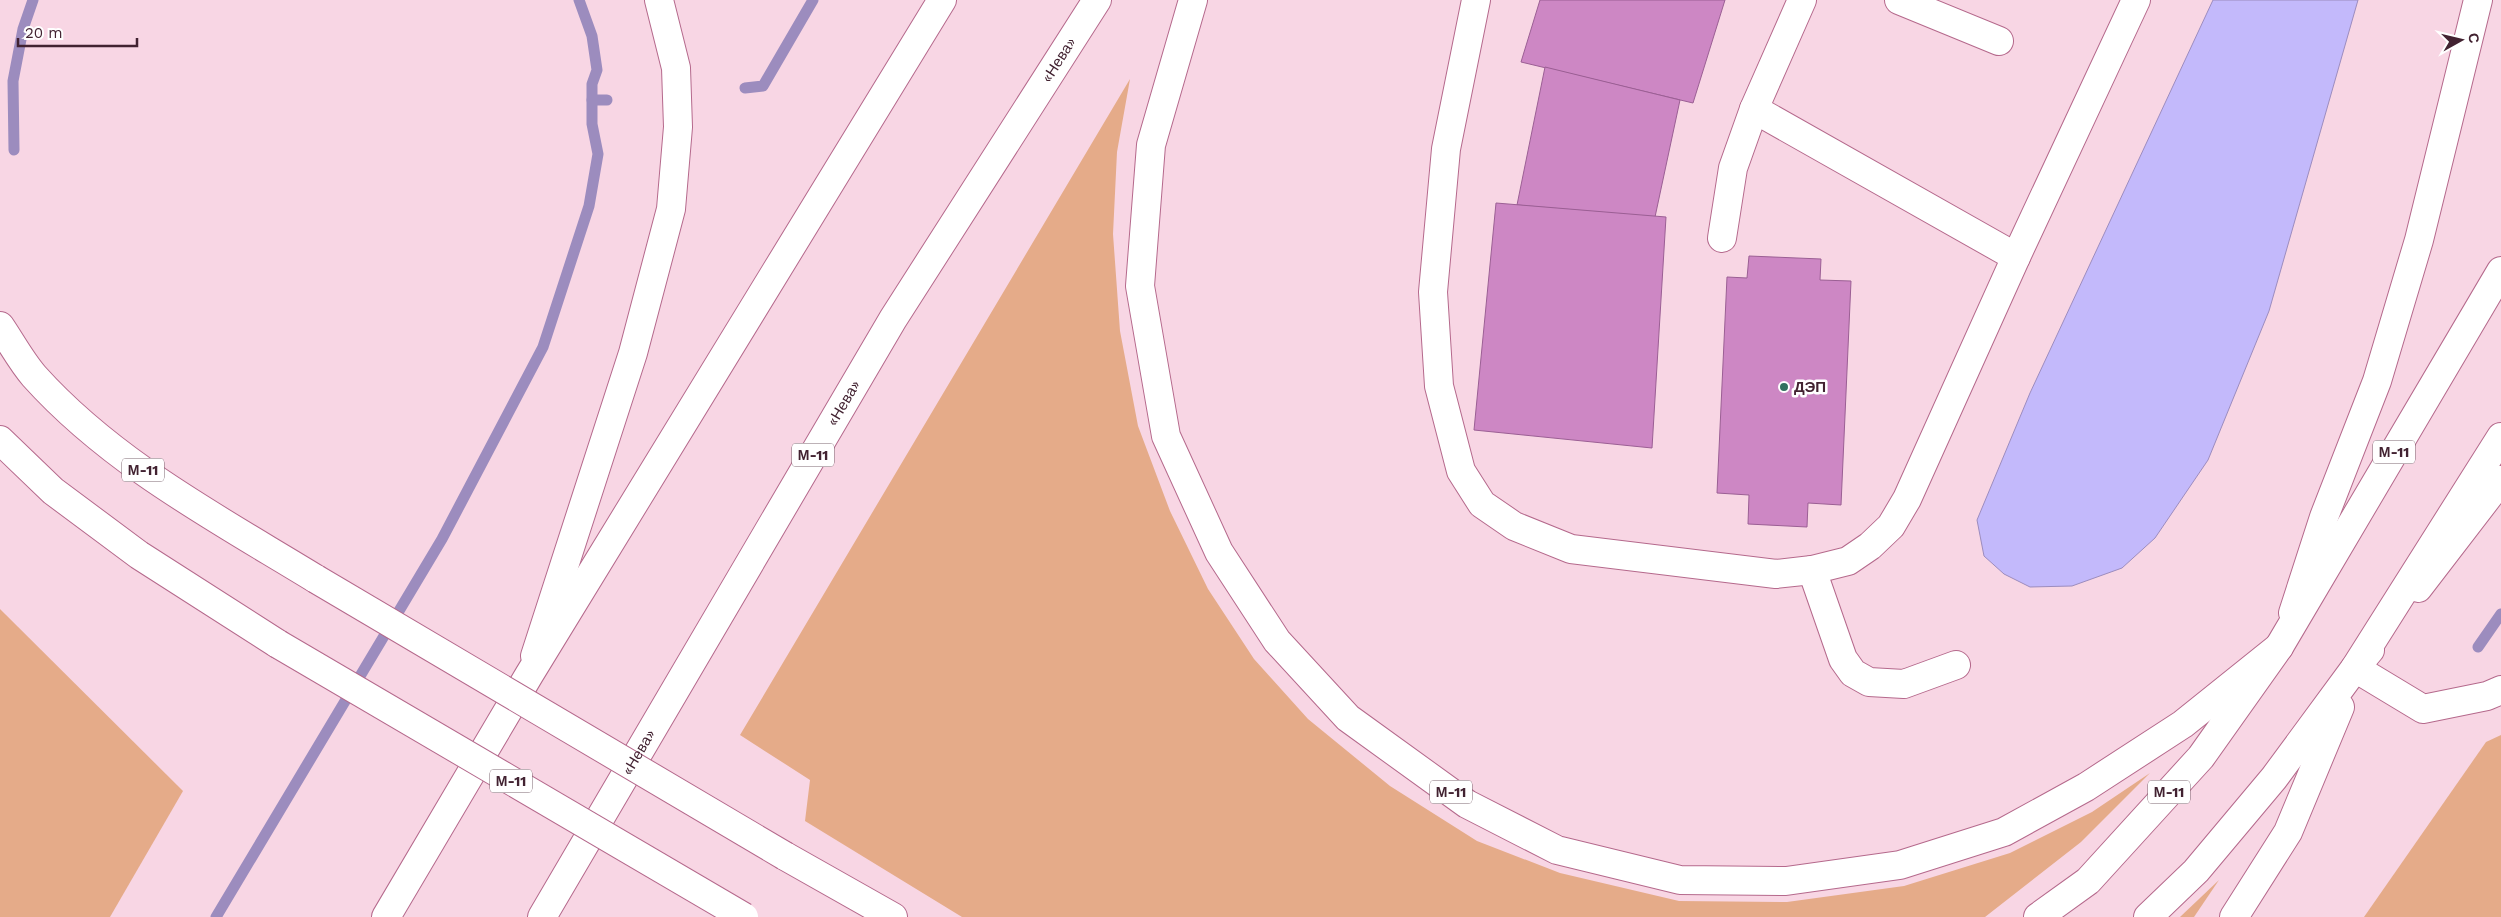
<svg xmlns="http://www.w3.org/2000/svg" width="2501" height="917" font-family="'Work Sans',sans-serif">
  <rect width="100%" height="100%" fill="#f8d6e4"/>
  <g fill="#e5ab89">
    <path d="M 1130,79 L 1117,152 L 1113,234 L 1120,331 L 1138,426 L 1170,511 L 1208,589 L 1254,659 L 1308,719 L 1390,786 L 1477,841 L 1560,873 L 1679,901 L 1787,902 L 1904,886 L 2010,853 L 2092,812 L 2150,773 L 2081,842 L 1985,917 L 962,917 L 805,821 L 810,780 L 740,735 Z"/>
    <path d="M 0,609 L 183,791 L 110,917 L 0,917 Z"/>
    <path d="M 2501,735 L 2501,917 L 2364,917 L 2486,742 Z"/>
    <path d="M 2219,880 L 2194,917 L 2180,917 Z"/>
  </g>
  <path fill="#c3b9fb" stroke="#9c8cbe" d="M 2213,0 L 2358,0 L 2269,311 L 2208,460 L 2155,538 L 2122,568 L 2072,586 L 2030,587 L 2004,574 L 1984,556 L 1977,520 L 2030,393 Z"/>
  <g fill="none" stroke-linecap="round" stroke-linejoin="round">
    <g stroke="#9c8cbe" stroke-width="11">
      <path d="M 745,88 L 763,86 L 813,0"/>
      <path d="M 592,100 L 607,100"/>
      <path d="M 14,150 L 13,81 L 23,29 L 33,0"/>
      <path d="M 2478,647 L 2501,614"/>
      <path d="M 216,917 L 442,539 L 543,347 L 589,206 L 598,154 L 592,124 L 592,84 L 597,70 L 592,36 L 579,0"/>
    </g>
  </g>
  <g fill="#cd87c4" stroke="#9b5f94">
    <path d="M 1540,0 L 1725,0 L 1693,103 L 1521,62 Z"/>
    <path d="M 1545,67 L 1680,100 L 1655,217 L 1517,205 Z"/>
    <path d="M 1496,203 L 1666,217 L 1652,448 L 1474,430 Z"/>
    <path d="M 1749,256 L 1821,259 L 1820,280 L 1851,281 L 1841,505 L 1808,503 L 1807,527 L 1748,524 L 1749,495 L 1717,493 L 1727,277 L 1747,278 Z"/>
  </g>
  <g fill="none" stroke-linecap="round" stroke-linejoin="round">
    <g stroke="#b5698c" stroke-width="30">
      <g id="minor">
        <path d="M 1476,0 L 1446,149 L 1433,292 L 1439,386 L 1461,471 L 1482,504 L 1514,526 L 1571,549 L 1776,574 L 1812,570 L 1848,561 L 1870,546 L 1891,526 L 1907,499 L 2016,257 L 2136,0"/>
        <path d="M 1802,0 L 1754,109 L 2016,257"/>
        <path d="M 1899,0 L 1999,41"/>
        <path d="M 1722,238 L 1733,168 L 1754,109"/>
        <path d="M 1812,570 L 1843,659 L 1853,673 L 1869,682 L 1904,684 L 1956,665"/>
        <path d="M 2418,588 L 2501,480"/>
        <path d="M 2293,613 L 2324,517 L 2377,381 L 2419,240 L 2478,0"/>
        <path d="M 2370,650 L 2355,668 L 2423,709 L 2487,696 L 2501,690"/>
      </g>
    </g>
    <g stroke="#b5698c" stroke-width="30">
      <g id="major">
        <path d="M 1193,0 L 1151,145 L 1140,286 L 1166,436 L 1219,552 L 1277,641 L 1348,718 L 1467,804 L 1557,850 L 1680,880 L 1786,881 L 1900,865 L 2004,832 L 2086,787 L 2183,724 L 2279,647"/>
        <path d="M 0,326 C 11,342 21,361 34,376 C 112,463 218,519 316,579"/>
        <path d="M 0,440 L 53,491 L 139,555 L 278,644"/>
        <path d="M 535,656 L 633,353 L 671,209 L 678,127 L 676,68 L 659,0"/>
        <path d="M 785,856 L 893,917"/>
        <path d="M 2038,917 L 2088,881 L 2201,757 L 2279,647 L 2501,271"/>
        <path d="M 2148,917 L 2196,871 L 2274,778 L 2355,668 L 2501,437"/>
        <path d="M 2234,917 L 2288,832 L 2340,707"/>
      </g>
    </g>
    <g stroke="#b5698c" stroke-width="30">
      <g id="highway">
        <path d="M 386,917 L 529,675 L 942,0"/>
        <path id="s1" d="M 542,917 L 893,319 L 1097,0"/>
      </g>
    </g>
    <use href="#minor" stroke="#fff" stroke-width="28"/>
    <use href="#major" stroke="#fff" stroke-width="28"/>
    <use href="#highway" stroke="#fff" stroke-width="28"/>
    <g stroke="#b5698c" stroke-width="30" stroke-linecap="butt">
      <g id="major-bridge">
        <path d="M 316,579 L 785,856"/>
        <path d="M 278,644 L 744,917"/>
      </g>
    </g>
    <use href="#major-bridge" stroke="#fff" stroke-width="28"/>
  </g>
  <circle fill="#31705e" stroke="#fff" stroke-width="2" cx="1784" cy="387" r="5"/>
  <g text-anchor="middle" stroke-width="5" stroke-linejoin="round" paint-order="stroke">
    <g fill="#fff" stroke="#7b646f" stroke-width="1">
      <rect x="2373" y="440.5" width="42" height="23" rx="4"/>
      <rect x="792" y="443.5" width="42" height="23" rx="4"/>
      <rect x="122" y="458.5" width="42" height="23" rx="4"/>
      <rect x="490" y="769.5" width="42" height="23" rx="4"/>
      <rect x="1430" y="780.5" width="42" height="23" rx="4"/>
      <rect x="2148" y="780.5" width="42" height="23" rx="4"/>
    </g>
    <g font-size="14" font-weight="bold" fill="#422231">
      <text x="2394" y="457">М-11</text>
      <text x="813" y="460">М-11</text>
      <text x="143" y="475">М-11</text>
      <text x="511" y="786">М-11</text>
      <text x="1451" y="797">М-11</text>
      <text x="2169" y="797">М-11</text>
    </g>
    <g font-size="15" fill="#422231" stroke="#fff">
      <text dy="5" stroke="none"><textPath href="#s1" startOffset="1001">«Нева»</textPath></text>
      <text dy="5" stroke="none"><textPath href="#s1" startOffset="596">«Нева»</textPath></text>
      <text dy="5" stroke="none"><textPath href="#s1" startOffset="191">«Нева»</textPath></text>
    </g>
    <g font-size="15" font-weight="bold" fill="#422231" stroke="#fff" text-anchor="start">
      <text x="1794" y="392">ДЭП</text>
    </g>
  </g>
  <g transform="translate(2461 40) rotate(82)" stroke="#ffffff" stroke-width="4" paint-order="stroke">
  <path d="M0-4L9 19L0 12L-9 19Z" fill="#422231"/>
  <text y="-8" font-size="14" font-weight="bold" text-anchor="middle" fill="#422231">С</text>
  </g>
  <path d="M18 38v8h119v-8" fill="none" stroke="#422231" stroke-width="2.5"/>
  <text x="25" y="38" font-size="15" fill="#422231" stroke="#ffffff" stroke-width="4" paint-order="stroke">20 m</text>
</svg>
